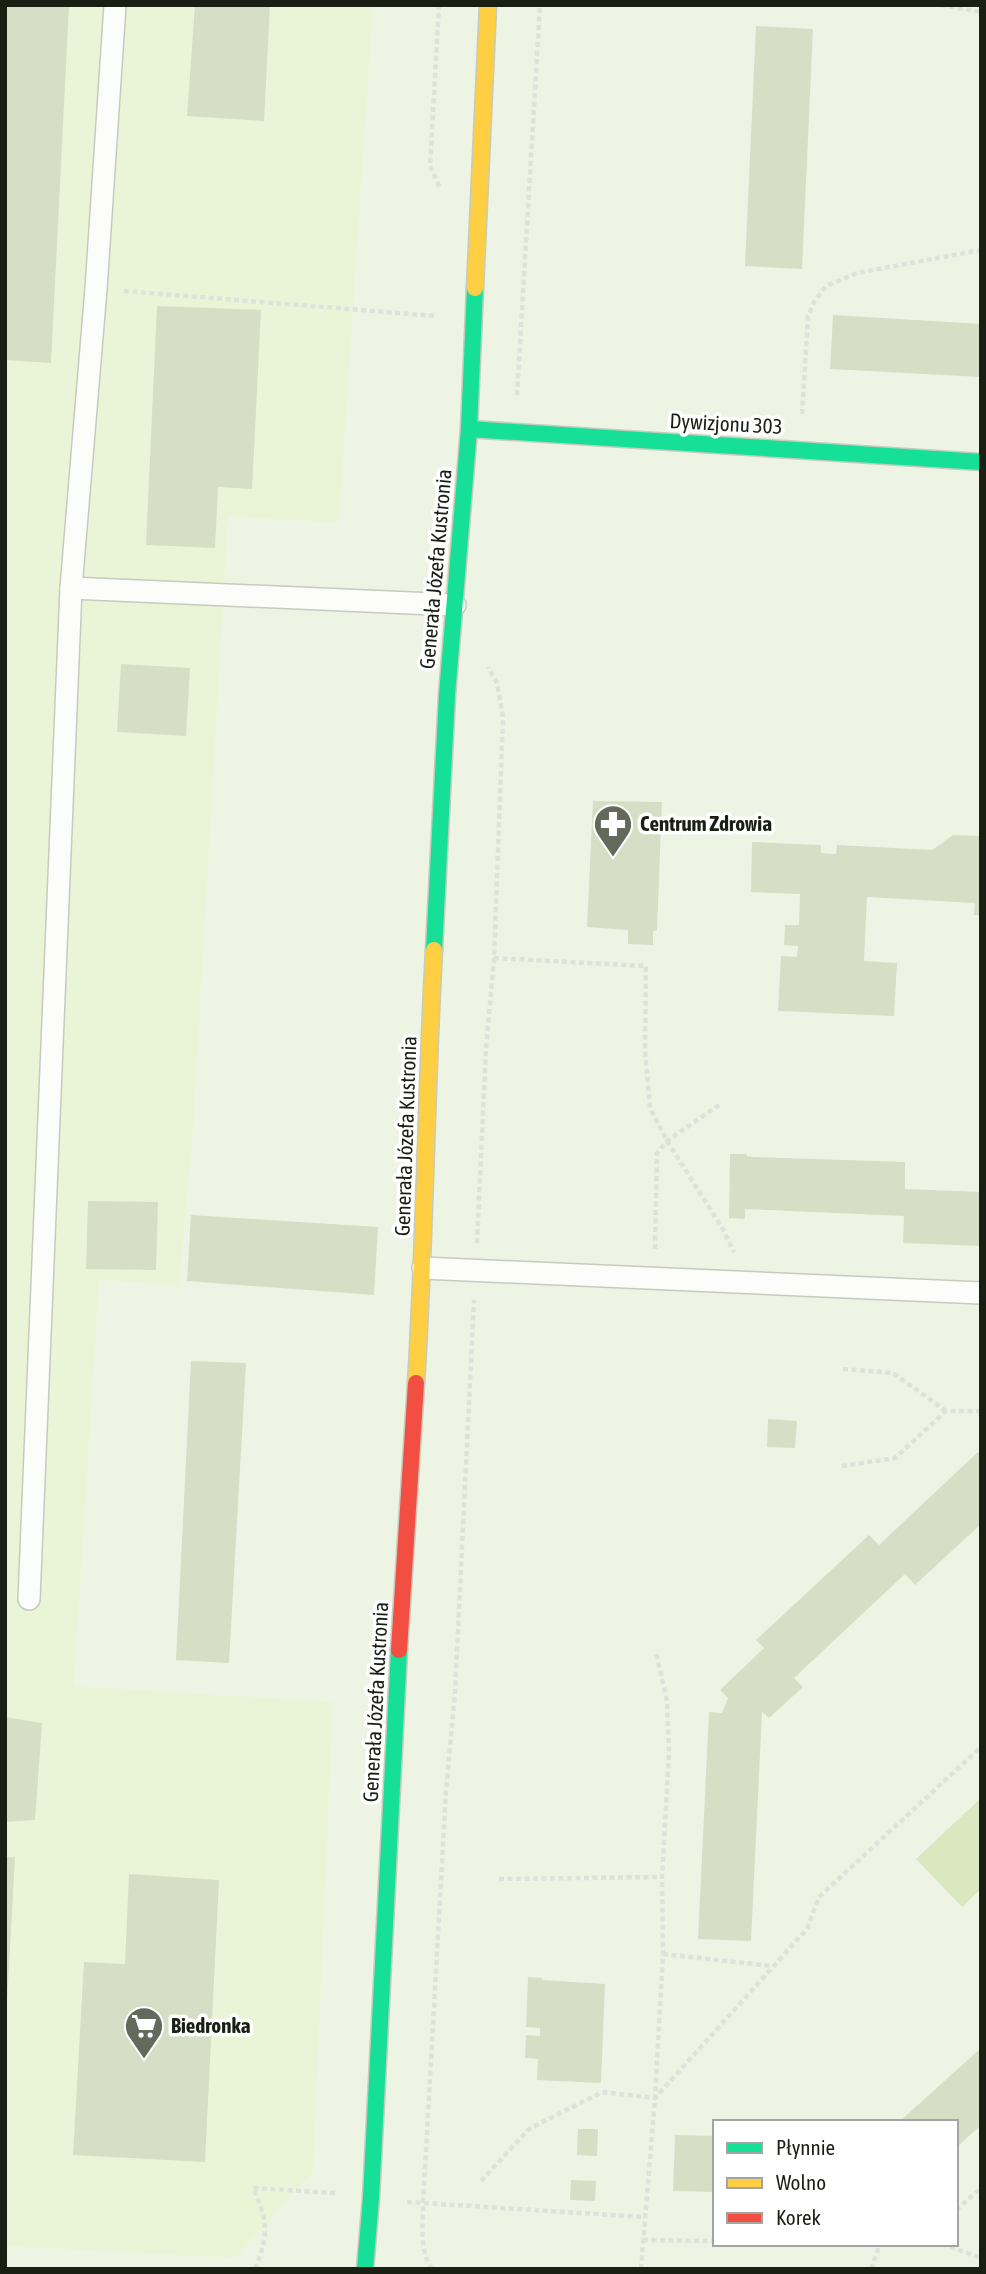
<svg xmlns="http://www.w3.org/2000/svg" width="986" height="2274" font-family="'Asap Condensed',sans-serif">
  <rect width="100%" height="100%" fill="#eef4e3"/>
  <path fill="#eaf5d7" d="M 5,5 L 373,5 L 339,523 L 228,516 L 193,1130 L 179,1285 L 99,1280 L 74,1686 L 333,1702 L 313,2172 L 235,2258 L 5,2246 Z"/>
  <path fill="#dae8bf" d="M 981,1798 L 981,1889 L 962,1907 L 916,1859 Z"/>
  <g fill="#d6dec6">
    <path d="M 5,5 L 69,5 L 51,363 L 5,360 Z"/>
    <path d="M 195,5 L 270,5 L 264,121 L 187,116 Z"/>
    <path d="M 756,26 L 813,29 L 802,269 L 745,266 Z"/>
    <path d="M 157,306 L 261,310 L 252,489 L 218,487 L 215,548 L 146,545 Z"/>
    <path d="M 833,315 L 981,324 L 981,377 L 830,369 Z"/>
    <path d="M 121,664 L 190,668 L 186,736 L 117,732 Z"/>
    <path d="M 593,801 L 662,802 L 657,930 L 653,931 L 653,945 L 628,944 L 628,930 L 587,927 Z"/>
    <path d="M 953,835 L 981,836 L 981,915 L 974,915 L 975,903 L 867,897 L 864,961 L 897,963 L 894,1016 L 778,1011 L 781,956 L 797,957 L 798,946 L 784,945 L 785,925 L 799,925 L 800,894 L 751,892 L 752,842 L 821,845 L 821,853 L 836,854 L 837,845 L 932,850 Z"/>
    <path d="M 730,1154 L 747,1154 L 747,1156 L 754,1157 L 905,1162 L 905,1189 L 981,1192 L 981,1246 L 903,1243 L 904,1216 L 745,1209 L 745,1219 L 729,1218 Z"/>
    <path d="M 88,1201 L 158,1202 L 156,1270 L 86,1269 Z"/>
    <path d="M 191,1215 L 378,1227 L 374,1295 L 187,1281 Z"/>
    <path d="M 191,1361 L 246,1363 L 229,1663 L 176,1660 Z"/>
    <path d="M 768,1419 L 797,1421 L 795,1448 L 767,1447 Z"/>
    <path d="M 978,1452 L 981,1455 L 981,1524 L 915,1585 L 905,1574 L 794,1678 L 803,1687 L 769,1718 L 762,1712 L 751,1941 L 698,1939 L 709,1712 L 722,1713 L 728,1698 L 720,1690 L 764,1648 L 756,1640 L 869,1535 L 879,1545 Z"/>
    <path d="M 5,1717 L 42,1723 L 35,1820 L 5,1822 Z"/>
    <path d="M 5,1857 L 15,1857 L 7,2002 L 5,2002 Z"/>
    <path d="M 129,1874 L 219,1880 L 205,2162 L 73,2155 L 84,1962 L 125,1964 Z"/>
    <path d="M 528,1977 L 542,1978 L 542,1980 L 605,1984 L 601,2083 L 537,2080 L 538,2059 L 525,2058 L 526,2035 L 540,2036 L 540,2028 L 526,2027 Z"/>
    <path d="M 981,2048 L 981,2125 L 956,2148 L 956,2122 L 899,2122 Z"/>
    <path d="M 578,2129 L 598,2129 L 597,2156 L 577,2155 Z"/>
    <path d="M 675,2135 L 715,2136 L 715,2192 L 673,2191 Z"/>
    <path d="M 571,2180 L 596,2181 L 595,2201 L 570,2200 Z"/>
  </g>
  <g fill="none" stroke-linecap="round" stroke-linejoin="round">
    <g stroke="#c6cbbd" stroke-width="24">
      <g id="lane">
        <path d="M 71,588 L 455,605"/>
        <path d="M 423,1268 L 981,1293"/>
        <path d="M 29,1599 L 71,588 L 96,289 L 115,5"/>
      </g>
    </g>
    <g stroke="#c6cbbd" stroke-width="19">
      <g id="fast">
        <path d="M 469,429 L 981,462"/>
        <path d="M 434,950 L 447,695 L 469,429 L 475,288"/>
        <path d="M 365,2269 L 371,2198 L 399,1650"/>
      </g>
    </g>
    <g stroke="#c6cbbd" stroke-width="19">
      <g id="slow">
        <path d="M 475,288 L 488,5"/>
        <path d="M 416,1383 C 425,1239 426,1094 434,950"/>
      </g>
    </g>
    <g stroke="#c6cbbd" stroke-width="19">
      <path id="jam" d="M 399,1650 L 416,1383"/>
    </g>
    <g stroke="#dfe1db" stroke-width="4.5" stroke-dasharray="5 3.5" stroke-linecap="butt">
      <path d="M 439,5 L 430,166 L 440,188"/>
      <path d="M 941,5 L 981,12"/>
      <path d="M 124,291 L 436,316"/>
      <path d="M 517,395 L 540,5"/>
      <path d="M 802,414 L 808,316 L 814,302 L 826,286 L 857,273 L 981,250"/>
      <path d="M 494,958 L 646,966 L 645,1051 L 650,1108 L 667,1141 L 721,1226 L 734,1252"/>
      <path d="M 477,1243 L 486,1048 L 494,958 L 503,717 L 497,683 L 488,667"/>
      <path d="M 655,1249 L 657,1153 L 667,1141 L 722,1103"/>
      <path d="M 843,1369 L 893,1373 L 946,1411"/>
      <path d="M 842,1466 L 895,1458 L 946,1411 L 981,1411"/>
      <path d="M 499,1879 L 662,1877"/>
      <path d="M 663,1954 L 772,1966"/>
      <path d="M 481,2181 L 529,2129 L 602,2092 L 655,2098 L 807,1929 L 819,1897 L 981,1747"/>
      <path d="M 407,2202 L 644,2217"/>
      <path d="M 956,2210 L 981,2188"/>
      <path d="M 643,2240 L 715,2241"/>
      <path d="M 942,2244 L 981,2258"/>
      <path d="M 255,2269 C 269,2235 268,2221 253,2188 L 335,2193"/>
      <path d="M 432,2269 C 419,2251 423,2225 423,2204 L 446,1791 L 455,1692 L 474,1300"/>
      <path d="M 641,2269 L 655,2098 L 663,1954 L 662,1877 L 669,1753 L 667,1701 L 656,1653"/>
      <path d="M 871,2269 L 880,2244"/>
    </g>
    <use href="#lane" stroke="#fcfdfb" stroke-width="21"/>
    <use href="#fast" stroke="#16e098" stroke-width="16"/>
    <use href="#slow" stroke="#ffcf43" stroke-width="16"/>
    <use href="#jam" stroke="#f24e42" stroke-width="16"/>
  </g>
  <defs>
    <g id="pharmacy-pin" transform="scale(2.0125)"><path d="M0 17L-7.5 6A9.5 9.5 0 1 1 7.5 6Z" fill="#64695c" stroke="#fff"/><path d="M-2-6h4v4h4v4h-4v4h-4v-4h-4v-4h4Z" fill="#fff"/></g>
    <g id="supermarket-pin" transform="scale(2.0125)"><path d="M0 17L-7.5 6A9.5 9.5 0 1 1 7.5 6Z" fill="#64695c" stroke="#fff"/><path d="M-6-5.5h2.5l.6 2H6L4.5 2H-2.5L-4.4-4H-6ZM-1.5 3.2a1.3 1.3 0 1 0 .1 0ZM3 3.2a1.3 1.3 0 1 0 .1 0Z" fill="#fff"/></g>
  </defs>
  <g fill-rule="evenodd">
    <use href="#pharmacy-pin" x="613" y="824"/>
    <use href="#supermarket-pin" x="144" y="2026"/>
  </g>
  <g text-anchor="middle" stroke-width="7" stroke-linejoin="round" paint-order="stroke">
    <g font-size="21" fill="#1a1e13" stroke="#fff">
      <text transform="translate(726 424) rotate(3)" y="7">Dywizjonu 303</text>
      <text transform="translate(436 569) rotate(-85)" y="7">Generała Józefa Kustronia</text>
      <text transform="translate(406 1136) rotate(-88)" y="7">Generała Józefa Kustronia</text>
      <text transform="translate(376 1702) rotate(-87)" y="7">Generała Józefa Kustronia</text>
    </g>
    <g font-size="21" font-weight="bold" fill="#1a1e13" stroke="#fff" text-anchor="start">
      <text x="640" y="831">Centrum Zdrowia</text>
      <text x="171" y="2033">Biedronka</text>
    </g>
  </g>
  <rect width="986" height="2274" fill="none" stroke="#1a1e13" stroke-width="14"/>
  <rect x="713" y="2120" width="245" height="126" fill="#ffffff" stroke="#a3a5a1" stroke-width="2"/>
  <rect x="727" y="2143" width="35" height="10" fill="#16e098" stroke="#a3a5a1" stroke-width="2"/>
  <text x="776" y="2155" font-size="21" fill="#1a1e13">Płynnie</text>
  <rect x="727" y="2178" width="35" height="10" fill="#ffcf43" stroke="#a3a5a1" stroke-width="2"/>
  <text x="776" y="2190" font-size="21" fill="#1a1e13">Wolno</text>
  <rect x="727" y="2213" width="35" height="10" fill="#f24e42" stroke="#a3a5a1" stroke-width="2"/>
  <text x="776" y="2225" font-size="21" fill="#1a1e13">Korek</text>
</svg>
